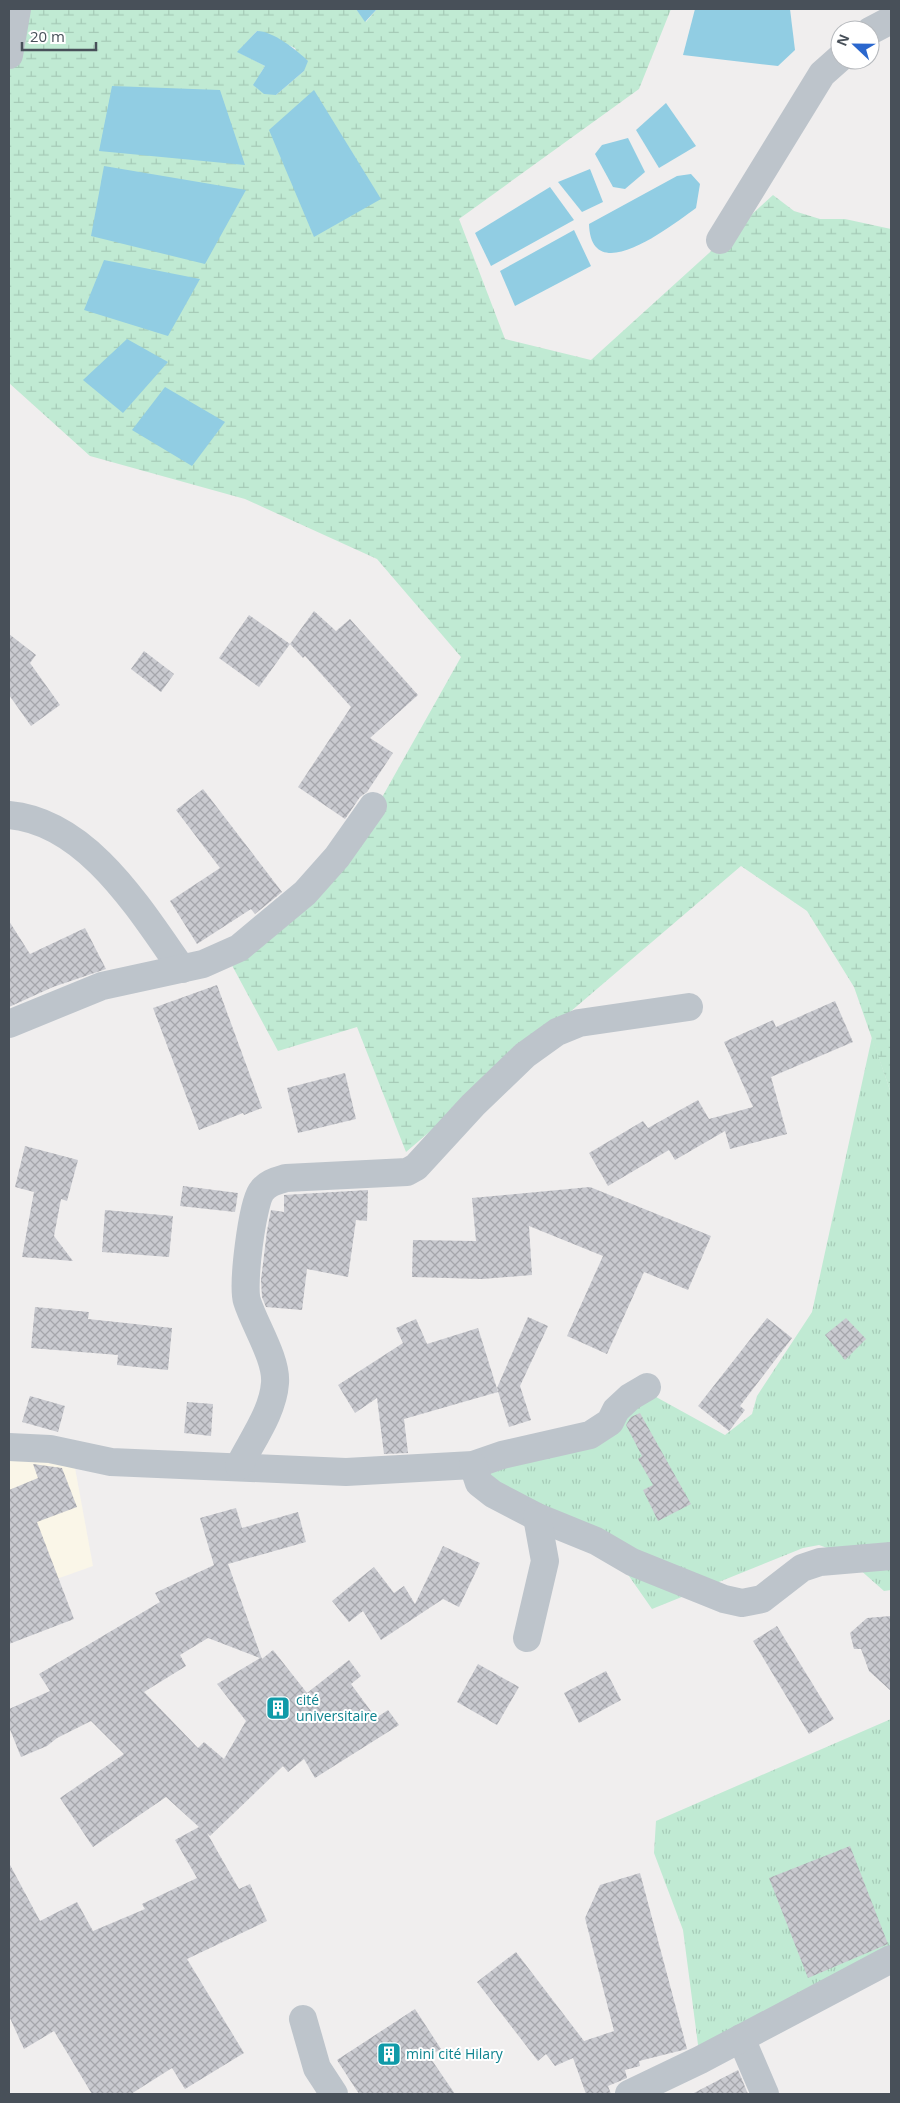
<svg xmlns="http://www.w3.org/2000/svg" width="900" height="2103" font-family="'Open Sans',sans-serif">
  <defs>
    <pattern id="grass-tufts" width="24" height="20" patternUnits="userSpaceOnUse" patternTransform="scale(1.25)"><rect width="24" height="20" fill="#c0ead3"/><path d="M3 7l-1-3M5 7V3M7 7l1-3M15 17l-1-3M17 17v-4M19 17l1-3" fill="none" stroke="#a6cab7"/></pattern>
    <pattern id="wetland-marsh" width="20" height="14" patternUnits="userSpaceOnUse" patternTransform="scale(1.25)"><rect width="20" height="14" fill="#c0ead3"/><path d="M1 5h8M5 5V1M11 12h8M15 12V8" fill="none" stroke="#a6cab7"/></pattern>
    <pattern id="building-cross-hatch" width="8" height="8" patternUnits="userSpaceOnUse" patternTransform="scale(1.25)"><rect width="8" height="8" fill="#c9cad0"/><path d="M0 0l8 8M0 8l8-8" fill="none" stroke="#a5a6ac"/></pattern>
  </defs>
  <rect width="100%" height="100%" fill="#f0eeee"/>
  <path fill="#faf6e8" d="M 31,1434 L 71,1446 L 93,1566 L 9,1596 L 9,1440 Z"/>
  <g fill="url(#grass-tufts)">
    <path d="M 872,1037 L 891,1093 L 891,1590 L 884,1591 L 841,1553 L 819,1545 L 803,1548 L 652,1609 L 622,1566 L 479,1483 L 502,1455 L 571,1439 L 647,1392 L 725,1435 L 752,1414 L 757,1396 L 812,1312 Z"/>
    <path d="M 891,1719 L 891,1959 L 700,2060 L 683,1930 L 654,1853 L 656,1821 Z"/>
  </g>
  <path fill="url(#wetland-marsh)" fill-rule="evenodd" d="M 9,9 L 356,9 L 366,22 L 377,9 L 671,9 L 639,89 L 459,219 L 505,339 L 591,360 L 773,195 L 794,211 L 820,219 L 845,219 L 891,229 L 891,1093 L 854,987 L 807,911 L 741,866 L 406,1152 L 357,1027 L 278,1051 L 220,943 L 274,931 L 358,840 L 461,657 L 377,559 L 245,499 L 90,456 L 9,383 ZM 257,31 L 295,48 L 304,71 L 276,95 L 260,74 L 265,66 L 238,52 Z"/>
  <g fill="#91cde3">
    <path d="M 356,9 L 377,9 L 365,22 Z"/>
    <path d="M 695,9 L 790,9 L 795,50 L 778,66 L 683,55 Z"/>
    <path d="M 257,31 C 273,31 297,50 308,61 L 304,71 L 276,95 L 264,94 L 253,85 L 265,66 L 237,52 Z"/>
    <path d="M 112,86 L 220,90 L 245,165 L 99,151 Z"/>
    <path d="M 314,90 L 381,199 L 314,237 L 269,130 Z"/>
    <path d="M 666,103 L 696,146 L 659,168 L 636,130 Z"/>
    <path d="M 628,138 L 645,172 L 625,189 L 613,187 L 595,154 L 602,145 Z"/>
    <path d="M 104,166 L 246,190 L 205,264 L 91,236 Z"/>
    <path d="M 590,169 L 603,202 L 582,212 L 558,182 Z"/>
    <path d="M 691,174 L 700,184 L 696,208 C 672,225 591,290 589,224 L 677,176 Z"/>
    <path d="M 550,187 L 574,220 L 491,266 L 475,233 Z"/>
    <path d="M 574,230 L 591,266 L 515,306 L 500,271 Z"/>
    <path d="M 104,260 L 200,279 L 168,336 L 84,310 Z"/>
    <path d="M 127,339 L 168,362 L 123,413 L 83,380 Z"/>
    <path d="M 165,387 L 225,422 L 192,466 L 132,430 Z"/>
  </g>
  <g fill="url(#building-cross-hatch)" fill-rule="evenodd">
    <path d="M 314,611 L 336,631 L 350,619 L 418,695 L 370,738 L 393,753 L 367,792 L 360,797 L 345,819 L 298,787 L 351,707 L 305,656 L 303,658 L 290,644 Z"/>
    <path d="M 249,615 L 290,644 L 259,687 L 219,658 Z"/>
    <path d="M 9,634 L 36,655 L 30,663 L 60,705 L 31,726 L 9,695 Z"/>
    <path d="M 144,651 L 174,674 L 161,692 L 131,669 Z"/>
    <path d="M 203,789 L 282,892 L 255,914 L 251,909 L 197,944 L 170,901 L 220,868 L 176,810 Z"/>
    <path d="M 9,921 L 30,954 L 85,928 L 106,969 L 53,987 L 9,1007 Z"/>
    <path d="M 217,985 L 262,1108 L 244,1115 L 243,1113 L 199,1130 L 153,1008 Z"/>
    <path d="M 835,1001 L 853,1042 L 771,1077 L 787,1134 L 730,1149 L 725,1131 L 675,1160 L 669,1150 L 608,1186 L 589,1153 L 643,1121 L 648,1128 L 698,1100 L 709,1119 L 753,1107 L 724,1042 L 773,1020 L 776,1027 Z"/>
    <path d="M 345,1073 L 356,1119 L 298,1133 L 287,1088 Z"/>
    <path d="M 25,1146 L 78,1160 L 67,1201 L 61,1199 L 54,1236 L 73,1261 L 22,1257 L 34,1192 L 15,1187 Z"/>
    <path d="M 183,1186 L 238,1193 L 235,1212 L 180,1206 Z"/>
    <path d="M 590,1187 L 711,1236 L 688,1290 L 644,1272 L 607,1354 L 567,1336 L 603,1256 L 529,1226 L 532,1275 L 482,1279 L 412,1277 L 413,1240 L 476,1241 L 472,1198 Z"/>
    <path d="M 368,1190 L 367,1221 L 356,1220 L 348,1277 L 307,1269 L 302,1310 L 266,1307 L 262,1297 L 261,1280 L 267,1231 L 271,1210 L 284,1212 L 284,1195 Z"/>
    <path d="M 105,1210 L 173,1216 L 169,1257 L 102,1252 Z"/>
    <path d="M 35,1307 L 89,1312 L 88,1319 L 172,1328 L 168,1370 L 117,1365 L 118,1355 L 31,1348 Z"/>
    <path d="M 528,1317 L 548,1326 L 520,1386 L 531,1420 L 509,1427 L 497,1388 Z"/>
    <path d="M 767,1318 L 792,1338 L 740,1406 L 745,1410 L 729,1431 L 698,1406 Z"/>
    <path d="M 846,1318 L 866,1339 L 845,1360 L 825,1335 Z"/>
    <path d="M 416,1319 L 427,1344 L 478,1328 L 498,1392 L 404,1419 L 408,1453 L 384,1454 L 377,1398 L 355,1413 L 338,1385 L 403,1343 L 396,1328 Z"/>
    <path d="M 30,1396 L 65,1406 L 58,1432 L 22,1422 Z"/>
    <path d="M 187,1402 L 213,1404 L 211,1436 L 184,1433 Z"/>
    <path d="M 640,1413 L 691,1504 L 658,1521 L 643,1490 L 653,1485 L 638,1459 L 642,1456 L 626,1425 L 631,1417 Z"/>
    <path d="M 33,1464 L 62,1468 L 77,1507 L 37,1522 L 74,1619 L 9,1644 L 9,1490 L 38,1478 Z"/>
    <path d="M 236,1508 L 242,1528 L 298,1512 L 306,1542 L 228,1564 L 262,1659 L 273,1650 L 307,1693 L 349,1660 L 361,1676 L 351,1684 L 376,1718 L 388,1710 L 399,1725 L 315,1778 L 304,1759 L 288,1772 L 283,1766 L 210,1836 L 207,1833 L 239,1889 L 250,1884 L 267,1921 L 187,1959 L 244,2053 L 185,2089 L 172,2068 L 131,2094 L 92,2094 L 54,2031 L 24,2049 L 9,2016 L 9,1863 L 40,1921 L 77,1902 L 93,1931 L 145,1909 L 142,1904 L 197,1878 L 175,1840 L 199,1827 L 166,1797 L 93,1847 L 60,1798 L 124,1754 L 91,1721 L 57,1738 L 47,1746 L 21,1757 L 9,1727 L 9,1709 L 50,1691 L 39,1674 L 160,1602 L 155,1593 L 214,1565 L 200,1518 ZM 208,1638 L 260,1658 L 217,1684 L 246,1721 L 224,1759 L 204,1742 L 198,1748 L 144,1692 L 186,1666 L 180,1655 Z"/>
    <path d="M 443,1546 L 480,1563 L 459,1607 L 443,1599 L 381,1640 L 363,1611 L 349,1622 L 332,1601 L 374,1567 L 394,1593 L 404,1586 L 415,1604 Z"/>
    <path d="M 891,1616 L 891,1691 L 869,1671 L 861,1649 L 854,1649 L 850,1633 L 867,1618 Z"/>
    <path d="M 777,1626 L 834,1719 L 809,1734 L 753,1641 Z"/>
    <path d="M 478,1664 L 519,1687 L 497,1725 L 457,1702 Z"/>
    <path d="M 606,1671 L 621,1700 L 579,1723 L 564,1693 Z"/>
    <path d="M 850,1846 L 888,1944 L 808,1978 L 769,1878 Z"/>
    <path d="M 640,1873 L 687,2049 L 639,2061 L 640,2066 L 625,2070 L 627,2078 L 608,2086 L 611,2094 L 586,2094 L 573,2058 L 555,2066 L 546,2054 L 538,2061 L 477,1982 L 516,1952 L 584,2041 L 614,2031 L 585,1918 L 600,1885 Z"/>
    <path d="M 415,2009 L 441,2049 L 429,2056 L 455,2094 L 359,2094 L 337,2060 Z"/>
    <path d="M 738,2070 L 748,2094 L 692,2094 Z"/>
  </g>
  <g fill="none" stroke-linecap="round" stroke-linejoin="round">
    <g stroke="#bdc4cb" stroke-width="28">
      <path d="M 870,31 L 891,20"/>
      <path d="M 9,55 L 17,9"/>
      <path d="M 720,240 L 822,74 L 840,58"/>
      <path d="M 9,815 C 88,822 140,910 182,969"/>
      <path d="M 9,1024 L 102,986 L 203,964 L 239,948 L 305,893 L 337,857 L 373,806"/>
      <path d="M 9,1447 L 50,1449 L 111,1462 L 346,1472 L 473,1465 L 502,1455 L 590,1435 L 610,1422 L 616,1410 L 630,1397 L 647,1387"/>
      <path d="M 473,1465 L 479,1483 L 493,1494 L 537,1517 L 596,1541 L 632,1562 L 724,1599 L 742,1603 L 762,1599 L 802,1568 L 820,1562 L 891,1556"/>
      <path d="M 239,1466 C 252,1440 273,1412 275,1383 C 277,1359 254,1324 247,1301 C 242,1285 252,1206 261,1192 C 267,1183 276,1181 286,1178 L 407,1172 L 416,1167 L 473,1105 L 525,1055 L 557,1032 L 579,1023 L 689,1007"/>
      <path d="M 527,1638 L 545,1561 L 537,1517"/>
      <path d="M 303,2019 L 317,2068 L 334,2094"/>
      <path d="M 741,2038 L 765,2094"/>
      <path d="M 629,2094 L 700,2060 L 891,1959"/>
    </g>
  </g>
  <defs>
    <g id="building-square" transform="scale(1.25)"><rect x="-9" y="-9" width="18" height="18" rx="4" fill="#0f9aa8" stroke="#fff"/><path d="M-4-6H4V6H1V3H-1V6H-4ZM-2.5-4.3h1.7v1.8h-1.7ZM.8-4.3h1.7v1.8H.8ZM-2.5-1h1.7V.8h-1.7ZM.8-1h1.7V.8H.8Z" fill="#fff"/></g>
  </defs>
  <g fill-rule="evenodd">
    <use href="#building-square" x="278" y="1708"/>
    <use href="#building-square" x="389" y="2054"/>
  </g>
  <g text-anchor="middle" stroke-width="4" stroke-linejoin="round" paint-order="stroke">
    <g font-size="14" fill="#0d838f" stroke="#fff" text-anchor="start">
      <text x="296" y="1705">cité<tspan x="296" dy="16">universitaire</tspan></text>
      <text x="406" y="2059">mini cité Hilary</text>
    </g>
  </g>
  <rect width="900" height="2103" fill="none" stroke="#485059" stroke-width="20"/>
  <g transform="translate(855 45) rotate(292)"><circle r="24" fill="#ffffff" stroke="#b6b9bd"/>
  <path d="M0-4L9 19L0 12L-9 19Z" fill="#2a67ce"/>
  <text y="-8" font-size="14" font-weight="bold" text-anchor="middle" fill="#485059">N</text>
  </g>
  <path d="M22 42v8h74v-8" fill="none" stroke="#485059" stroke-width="2.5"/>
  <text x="30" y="42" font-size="15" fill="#485059" stroke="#ffffff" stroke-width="4" paint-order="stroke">20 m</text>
</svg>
